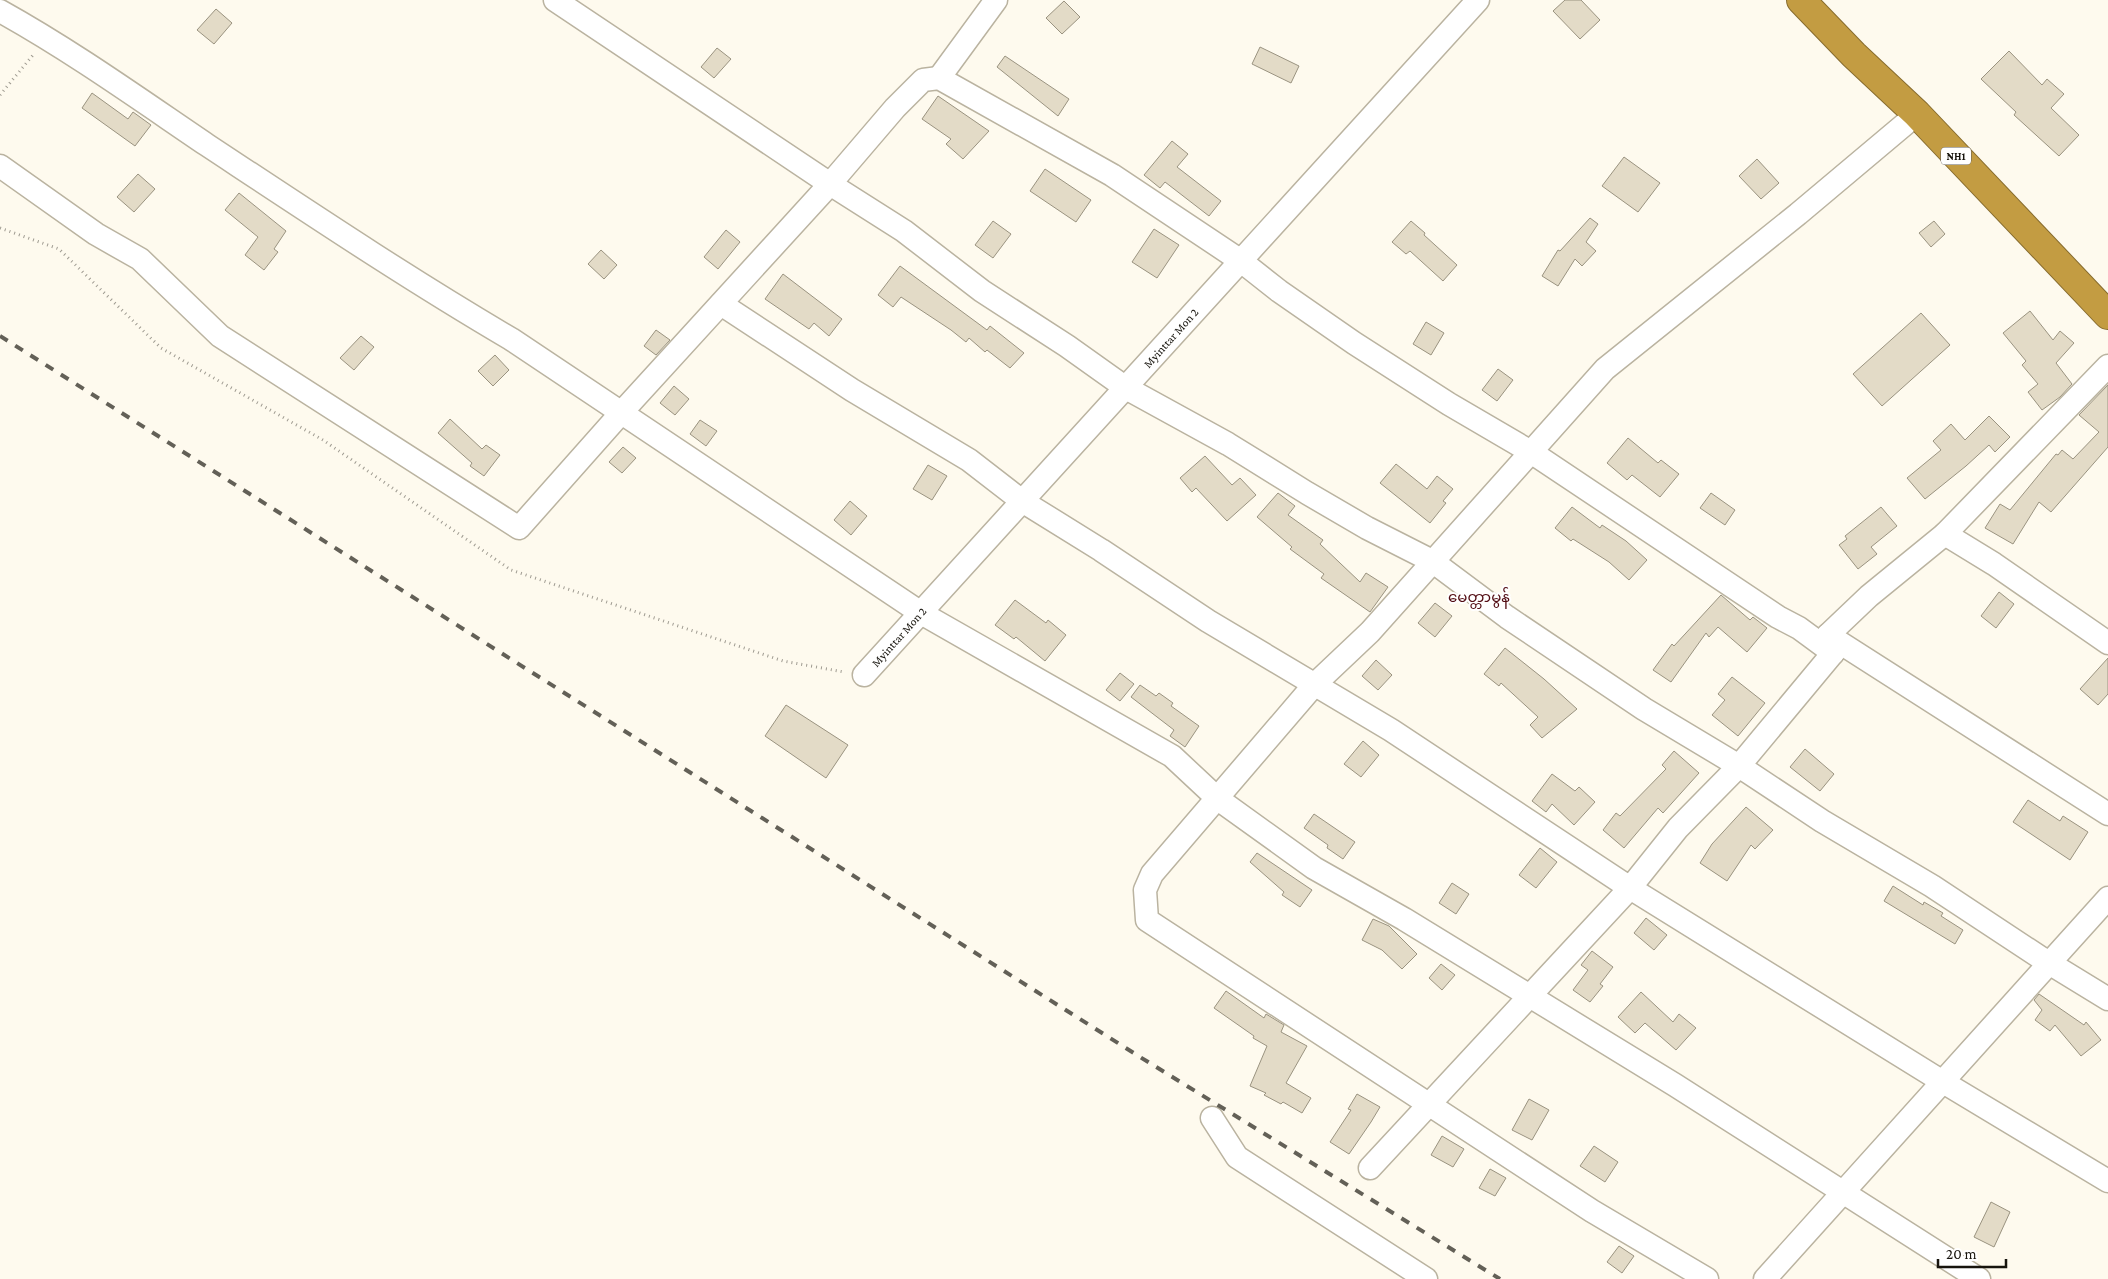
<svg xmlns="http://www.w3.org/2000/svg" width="2108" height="1279" font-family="'Crimson Pro','Noto Sans Myanmar',serif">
  <rect width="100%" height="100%" fill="#fefaee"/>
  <g fill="#e3dbc7" stroke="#9a9380">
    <path d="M 1565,0 L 1581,0 L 1600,20 L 1580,39 L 1553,11 Z"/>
    <path d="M 1064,1 L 1080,17 L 1062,34 L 1046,18 Z"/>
    <path d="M 216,9 L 232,23 L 214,44 L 197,30 Z"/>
    <path d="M 1260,47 L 1299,66 L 1291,83 L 1252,64 Z"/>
    <path d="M 717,48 L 731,59 L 714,78 L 701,67 Z"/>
    <path d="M 2009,51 L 2042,85 L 2047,79 L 2064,94 L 2051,108 L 2079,135 L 2059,156 L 2014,115 L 2016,112 L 1981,79 Z"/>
    <path d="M 1005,56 L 1069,99 L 1058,116 L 997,67 Z"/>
    <path d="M 92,93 L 128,119 L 133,112 L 151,125 L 135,146 L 82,108 Z"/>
    <path d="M 938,96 L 989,131 L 963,159 L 946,144 L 951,139 L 922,119 Z"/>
    <path d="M 1172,141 L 1188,154 L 1177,167 L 1221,201 L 1209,216 L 1165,182 L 1160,188 L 1144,175 Z"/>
    <path d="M 1624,157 L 1660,183 L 1638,212 L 1602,186 Z"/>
    <path d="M 1757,159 L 1779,183 L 1761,199 L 1739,176 Z"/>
    <path d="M 1045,169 L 1091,200 L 1076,222 L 1030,191 Z"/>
    <path d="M 138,174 L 155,189 L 134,212 L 117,197 Z"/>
    <path d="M 239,193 L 286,231 L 274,249 L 278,252 L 264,270 L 245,255 L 258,237 L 225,210 Z"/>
    <path d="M 1590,218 L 1598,224 L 1586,242 L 1596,251 L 1582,266 L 1575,259 L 1558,286 L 1542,276 L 1558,250 L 1560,251 Z"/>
    <path d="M 993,221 L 1011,234 L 993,258 L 975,245 Z"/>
    <path d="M 1411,221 L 1425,233 L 1424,235 L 1457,265 L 1443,281 L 1410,251 L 1406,254 L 1392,242 Z"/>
    <path d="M 1934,221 L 1945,234 L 1931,247 L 1919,233 Z"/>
    <path d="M 1154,229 L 1179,245 L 1157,278 L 1132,262 Z"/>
    <path d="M 726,230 L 740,242 L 718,269 L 704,257 Z"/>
    <path d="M 601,250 L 617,265 L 604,279 L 588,264 Z"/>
    <path d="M 900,266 L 987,330 L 990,326 L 1024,353 L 1010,368 L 987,350 L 985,352 L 969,338 L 966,342 L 951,330 L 901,297 L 893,307 L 878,295 Z"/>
    <path d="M 783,274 L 842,319 L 829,336 L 814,323 L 809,329 L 765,299 Z"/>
    <path d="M 2030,311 L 2053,340 L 2060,331 L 2074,343 L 2056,363 L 2072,384 L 2060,397 L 2042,410 L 2028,392 L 2038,384 L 2022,365 L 2026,361 L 2003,333 Z"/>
    <path d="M 1921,313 L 1950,345 L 1882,406 L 1853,374 Z"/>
    <path d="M 1426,322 L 1444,333 L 1431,355 L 1413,344 Z"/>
    <path d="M 656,330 L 670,340 L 656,355 L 644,346 Z"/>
    <path d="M 361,336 L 374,347 L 354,370 L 340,358 Z"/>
    <path d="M 495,355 L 509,370 L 493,386 L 478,371 Z"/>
    <path d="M 1498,369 L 1513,380 L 1497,401 L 1482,390 Z"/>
    <path d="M 2108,385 L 2108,447 L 2051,512 L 2039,502 L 2013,544 L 1985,528 L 2000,504 L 2010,510 L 2056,454 L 2058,455 L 2062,450 L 2073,459 L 2099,432 L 2079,415 Z"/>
    <path d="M 674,386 L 689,399 L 675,415 L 660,403 Z"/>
    <path d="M 1989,416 L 2010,437 L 1995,452 L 1989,445 L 1966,466 L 1925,499 L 1907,478 L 1941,450 L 1933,441 L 1951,424 L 1965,440 Z"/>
    <path d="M 450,419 L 482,449 L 486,445 L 500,455 L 484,476 L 470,466 L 472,463 L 438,433 Z"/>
    <path d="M 700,420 L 717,431 L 706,446 L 690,434 Z"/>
    <path d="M 1628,438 L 1658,463 L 1661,460 L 1679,474 L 1660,497 L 1632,475 L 1627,480 L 1607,463 Z"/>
    <path d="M 623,447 L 636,458 L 622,473 L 609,462 Z"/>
    <path d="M 1205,456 L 1232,485 L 1240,478 L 1256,495 L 1227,521 L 1196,488 L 1192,492 L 1180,478 Z"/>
    <path d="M 1396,464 L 1427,489 L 1437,476 L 1453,489 L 1443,501 L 1446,503 L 1430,523 L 1380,483 Z"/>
    <path d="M 928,465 L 947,476 L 932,500 L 913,489 Z"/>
    <path d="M 1278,493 L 1295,506 L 1288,515 L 1323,540 L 1320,544 L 1360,582 L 1366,573 L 1388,587 L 1370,612 L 1321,578 L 1324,574 L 1290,549 L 1292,547 L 1257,517 Z"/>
    <path d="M 1711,493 L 1735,510 L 1725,525 L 1700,508 Z"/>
    <path d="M 850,501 L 867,516 L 851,535 L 834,520 Z"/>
    <path d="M 1572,507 L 1600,528 L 1602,525 L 1626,541 L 1647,560 L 1629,580 L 1609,562 L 1573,539 L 1571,541 L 1555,528 Z"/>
    <path d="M 1881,507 L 1897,526 L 1871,547 L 1877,554 L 1858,569 L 1839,545 L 1847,539 L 1845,536 Z"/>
    <path d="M 1999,592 L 2014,604 L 1996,628 L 1981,616 Z"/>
    <path d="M 1721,595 L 1750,620 L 1753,617 L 1767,628 L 1747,652 L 1718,627 L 1709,637 L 1706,633 L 1671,682 L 1653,670 L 1672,644 L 1674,646 Z"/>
    <path d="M 1015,600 L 1046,623 L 1048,620 L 1066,635 L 1045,661 L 1016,637 L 1014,639 L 995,625 Z"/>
    <path d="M 1435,603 L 1452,616 L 1435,637 L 1418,623 Z"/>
    <path d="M 1505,648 L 1544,679 L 1577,709 L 1542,738 L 1530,725 L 1538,717 L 1501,683 L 1499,686 L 1484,674 Z"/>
    <path d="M 2108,658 L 2108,694 L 2098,705 L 2080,689 Z"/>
    <path d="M 1376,660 L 1392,675 L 1378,690 L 1362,676 Z"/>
    <path d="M 1120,673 L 1134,684 L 1120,701 L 1106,690 Z"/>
    <path d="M 1732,677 L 1765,703 L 1738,736 L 1712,715 L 1725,700 L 1718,694 Z"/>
    <path d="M 1140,685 L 1156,696 L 1159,693 L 1173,703 L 1171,706 L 1199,726 L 1185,747 L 1170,736 L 1174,730 L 1131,697 Z"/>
    <path d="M 786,705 L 848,745 L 826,778 L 765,736 Z"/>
    <path d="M 1363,741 L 1379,755 L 1361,777 L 1344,764 Z"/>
    <path d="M 1805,749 L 1834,774 L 1820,791 L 1790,767 Z"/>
    <path d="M 1674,751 L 1699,773 L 1663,813 L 1658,808 L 1624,848 L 1603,830 L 1616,813 L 1620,816 L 1666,769 L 1662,765 Z"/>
    <path d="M 1552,774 L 1575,791 L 1579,787 L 1595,802 L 1574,825 L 1552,804 L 1546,812 L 1532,801 Z"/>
    <path d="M 2028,800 L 2060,821 L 2063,816 L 2088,832 L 2070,860 L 2013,822 Z"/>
    <path d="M 1746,807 L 1773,830 L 1755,849 L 1751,845 L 1727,881 L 1700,863 L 1712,844 Z"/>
    <path d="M 1314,814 L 1355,842 L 1343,859 L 1327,848 L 1328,845 L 1304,828 Z"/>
    <path d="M 1540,848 L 1557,862 L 1536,888 L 1519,875 Z"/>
    <path d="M 1257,853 L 1312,890 L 1300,907 L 1282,895 L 1284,892 L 1250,862 Z"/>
    <path d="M 1452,883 L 1469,894 L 1456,914 L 1439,903 Z"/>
    <path d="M 1893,886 L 1923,905 L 1924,902 L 1943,913 L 1941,916 L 1963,930 L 1955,944 L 1884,901 Z"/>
    <path d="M 1646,918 L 1667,935 L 1654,950 L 1634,933 Z"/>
    <path d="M 1373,919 L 1389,926 L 1417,954 L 1402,969 L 1382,950 L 1362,940 Z"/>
    <path d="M 1592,951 L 1613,967 L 1600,984 L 1603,986 L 1590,1002 L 1573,990 L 1588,970 L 1581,965 Z"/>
    <path d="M 1441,964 L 1455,975 L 1442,990 L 1429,978 Z"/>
    <path d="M 1226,991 L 1264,1018 L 1266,1014 L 1284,1025 L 1281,1032 L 1307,1046 L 1286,1083 L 1311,1098 L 1302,1113 L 1283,1102 L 1281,1104 L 1264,1095 L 1266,1093 L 1250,1086 L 1267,1046 L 1253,1038 L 1254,1036 L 1214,1008 Z"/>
    <path d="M 1641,992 L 1673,1022 L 1679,1014 L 1696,1028 L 1676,1050 L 1645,1023 L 1635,1033 L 1618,1017 Z"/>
    <path d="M 2039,994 L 2084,1025 L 2086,1022 L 2101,1040 L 2081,1056 L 2055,1025 L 2050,1031 L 2035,1020 L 2042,1010 L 2034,1000 Z"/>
    <path d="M 1357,1094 L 1380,1107 L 1371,1122 L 1349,1154 L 1330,1142 L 1351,1110 L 1348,1109 Z"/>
    <path d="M 1529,1099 L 1549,1110 L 1532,1140 L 1512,1130 Z"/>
    <path d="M 1442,1136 L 1464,1149 L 1453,1167 L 1431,1155 Z"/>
    <path d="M 1594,1146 L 1618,1162 L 1605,1182 L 1580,1166 Z"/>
    <path d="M 1490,1169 L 1506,1178 L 1495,1196 L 1479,1188 Z"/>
    <path d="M 1991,1202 L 2010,1212 L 1994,1247 L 1974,1237 Z"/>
    <path d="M 1619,1246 L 1634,1256 L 1622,1273 L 1607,1262 Z"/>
  </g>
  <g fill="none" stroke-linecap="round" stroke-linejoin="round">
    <g stroke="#bab3a0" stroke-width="25">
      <g id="minor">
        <path d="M 555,0 L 830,184 L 904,231 L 982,291 L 1067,346 L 1126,388 L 1228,444 L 1307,493 L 1367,528 L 1432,561 L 1507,617 L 1644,709 L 1739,766 L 1833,653"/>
        <path d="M 0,11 C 72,51 139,99 207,145 C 307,211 407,278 511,339 L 921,613 L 1172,756 L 1218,799 L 1314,868 L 1404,919 L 1675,1085 L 1979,1279"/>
        <path d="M 939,78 L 996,0"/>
        <path d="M 0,166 L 96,234 L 140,259 L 220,336 L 519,528 L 621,413 L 830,184 L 895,108 L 923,80 L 939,78 L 1112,175 L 1241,261 L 1279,291 L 1354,343 L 1449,404 L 1531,452 L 1778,617 L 1799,628 L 1833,653"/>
        <path d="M 721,304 L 852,390 L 969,460 L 1022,501 L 1101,550 L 1208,621 L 1391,730 L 1630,888 L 1678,828 L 1739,766 L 1822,821 L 1932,886 L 2041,958 L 2108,999"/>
        <path d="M 1945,534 L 1994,564 L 2108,643"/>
        <path d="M 1828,635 L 2108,814"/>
        <path d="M 1833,653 L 1828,635 L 1869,596 L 1945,534 L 2108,366"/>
        <path d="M 864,675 L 1478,0"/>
        <path d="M 1212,1118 L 1237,1157 L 1426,1279"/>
        <path d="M 1370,1168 L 1630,888 L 1943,1082 L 2108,1181"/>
        <path d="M 1707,1279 L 1592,1211 L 1147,920 L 1145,890 L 1152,874 L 1314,685 L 1370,632 L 1605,369 L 1798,214 L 1917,114"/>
        <path d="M 1765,1279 L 2108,898"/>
      </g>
    </g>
    <g stroke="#876c2f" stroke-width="30">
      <path id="highway" d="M 1801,0 L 1854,55 L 1917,114 L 2108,315"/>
    </g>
    <g stroke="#9f9b91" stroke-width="3" stroke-dasharray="1 4" stroke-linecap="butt">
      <path d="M 0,95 L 33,55"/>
      <path d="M 0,228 L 59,249 L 161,348 L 323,440 L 511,570 L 783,661 L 844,672"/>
    </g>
    <use href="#minor" stroke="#fff" stroke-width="22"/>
    <use href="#highway" stroke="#c39c42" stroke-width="28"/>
    <path stroke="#636057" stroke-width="4" stroke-dasharray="9 9" stroke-linecap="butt" d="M 0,336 L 1140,1057 L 1500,1279"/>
  </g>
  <g text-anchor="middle" stroke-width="4" stroke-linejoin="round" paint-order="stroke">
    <rect fill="#fff" stroke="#5d5a56" stroke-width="1" x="1941" y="147.5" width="30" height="17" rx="4"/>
    <g font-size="11" font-weight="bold" fill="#17140d">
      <text x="1956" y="160">NH1</text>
    </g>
    <g font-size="12" fill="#17140d" stroke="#fff">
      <text transform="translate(1171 338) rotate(-48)" y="4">Myinttar Mon 2</text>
      <text transform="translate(899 637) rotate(-48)" y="4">Myinttar Mon 2</text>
    </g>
    <g font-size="15" fill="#510b12" stroke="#fff">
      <text x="1479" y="602">မေတ္တာမွန်</text>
    </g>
  </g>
  <path d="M1938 1259v8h68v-8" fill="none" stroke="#17140d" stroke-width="2.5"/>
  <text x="1946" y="1259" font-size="15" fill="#17140d" stroke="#ffffff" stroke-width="4" paint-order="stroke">20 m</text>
</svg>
